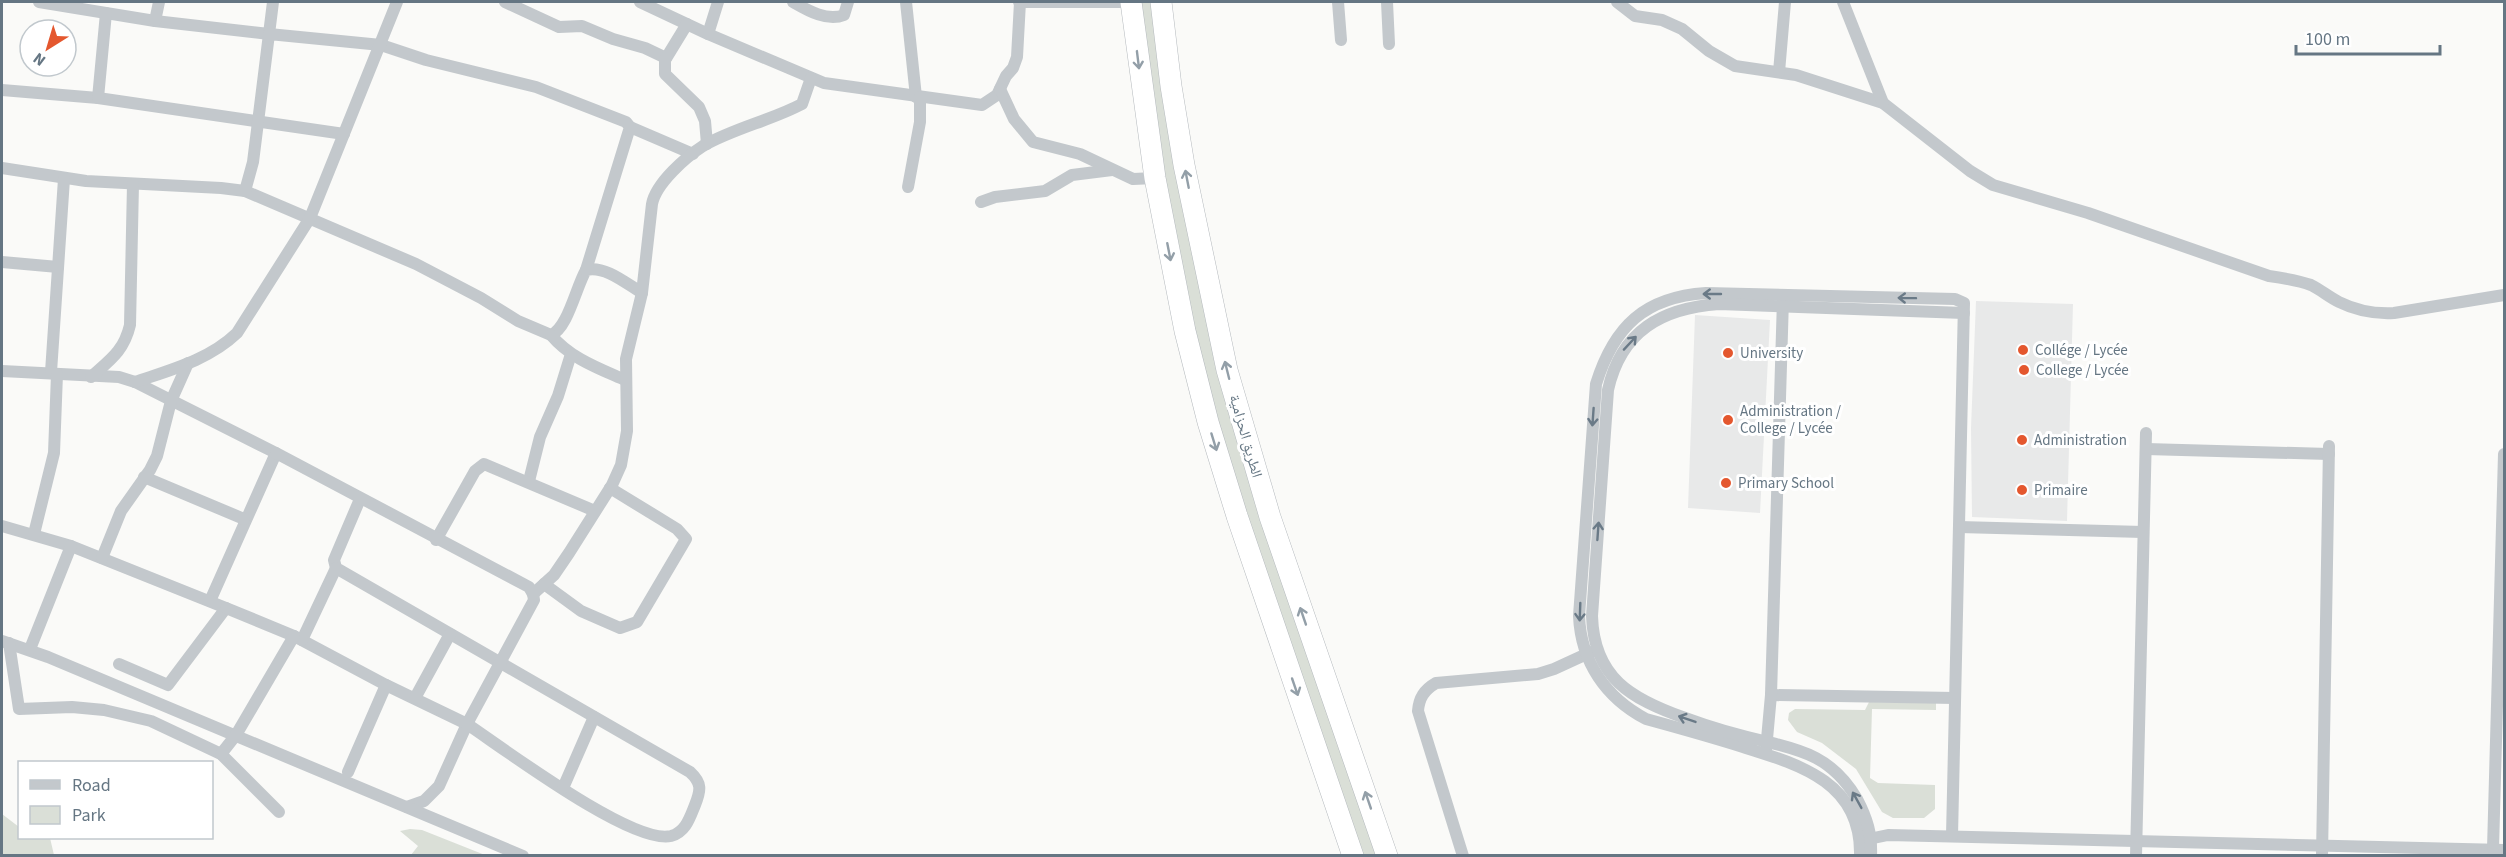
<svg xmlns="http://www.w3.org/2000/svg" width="2506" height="857" font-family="'Source Sans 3','Noto Naskh Arabic',sans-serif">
  <rect width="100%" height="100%" fill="#fafaf8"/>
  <g fill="#e8e9e9">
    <path d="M 1976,301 L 2073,304 L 2067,521 L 1972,517 L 1971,428 Z"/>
    <path d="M 1695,315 L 1770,320 L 1760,513 L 1688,508 Z"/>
  </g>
  <g fill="#dadfd7">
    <path d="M 1137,2 L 1155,2 L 1187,207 L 1381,855 L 1363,855 L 1260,562 L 1200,364 L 1148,106 Z"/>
    <path d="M 1869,702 L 1936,703 L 1936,710 L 1872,709 L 1870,778 L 1878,783 L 1935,785 L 1935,809 L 1924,818 L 1893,818 L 1882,812 L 1856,769 L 1822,743 L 1797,732 L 1788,720 L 1789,713 L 1795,709 L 1865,710 Z"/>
    <path d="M 2,814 L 19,827 L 20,838 L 50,838 L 54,855 L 2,855 Z"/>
    <path d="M 410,829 L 422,830 L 485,855 L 411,855 L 418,846 L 400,831 Z"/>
  </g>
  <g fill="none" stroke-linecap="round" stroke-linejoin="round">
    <g stroke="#b4b9bd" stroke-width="22">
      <g id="highway">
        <path d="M 1131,2 L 1155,178 L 1185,331 L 1208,422 L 1237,516 L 1353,856"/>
        <path d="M 1161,2 L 1171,86 L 1184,165 L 1227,370 L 1270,517 L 1387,856"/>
      </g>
    </g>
    <g stroke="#c3c8cc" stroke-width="12">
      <path d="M 39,2 L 155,21 L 269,34 L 273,2"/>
      <path d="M 505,2 L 559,27 L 582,26 L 613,39 L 645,48 L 666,58"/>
      <path d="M 640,2 L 708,34 L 824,83 L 982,105 L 997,95 L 1006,76 L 1013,68 L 1017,57 L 1020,2"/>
      <path d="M 793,2 C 807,10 827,22 844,15 L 848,2"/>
      <path d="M 906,2 L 916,97"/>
      <path d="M 1019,2 L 1131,2"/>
      <path d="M 1338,2 L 1341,40"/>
      <path d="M 1387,2 L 1389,44"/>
      <path d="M 1617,2 L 1635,16 L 1662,20 L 1682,29 L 1709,51 L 1735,66 L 1796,75 L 1883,103 L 1970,171 L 1993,185 L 2088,213 L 2269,276 C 2283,278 2297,280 2311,285 C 2321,290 2329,297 2339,302 C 2357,311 2375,314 2394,313 L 2504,295"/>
      <path d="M 1843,2 L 1883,103"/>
      <path d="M 155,21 L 159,2"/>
      <path d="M 687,24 L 665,60 L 665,74 L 699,107 L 705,121 L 707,144"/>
      <path d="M 708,34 L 718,2"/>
      <path d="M 1779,72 L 1785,2"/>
      <path d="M 1000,89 L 1014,119 L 1033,142 L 1080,154 L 1133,179 L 1155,178"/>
      <path d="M 2,90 L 98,98 L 344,134"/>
      <path d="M 98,98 L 106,13"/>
      <path d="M 630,127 L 693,154"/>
      <path d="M 2,168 L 86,181 L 221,188 L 245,191 L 416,264 L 481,298 L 518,321 L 551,335 C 568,328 576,287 586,270 C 605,265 627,284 642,293"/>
      <path d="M 908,187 L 920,122 L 920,97"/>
      <path d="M 245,191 L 253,162 L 269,34 L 381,45 L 426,60 L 536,87 L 626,122 L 630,127 L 586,270"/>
      <path d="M 981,202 L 995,197 L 1045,191 L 1072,175 L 1112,170"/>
      <path d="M 2,262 L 58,267"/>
      <path d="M 551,335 C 570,358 598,368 625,380"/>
      <path d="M 2,371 L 119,377 L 135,382 L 276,453 L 210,601"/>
      <path d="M 51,372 L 64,179"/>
      <path d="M 91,377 C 110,360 124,351 130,325 L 133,184"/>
      <path d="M 135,382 C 170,370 209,360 237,333 L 310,218 L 397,2"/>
      <path d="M 2146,449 L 2329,454"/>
      <path d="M 144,477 L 244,519"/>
      <path d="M 529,481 L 540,437 L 558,396 L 571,354"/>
      <path d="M 360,499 L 334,560 L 336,568 L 690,772 C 702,783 701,790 695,805 C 690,817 686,832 671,836 C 632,845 503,748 467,724 L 439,786 L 424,801 L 407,807"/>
      <path d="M 2,526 L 71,546 L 226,608 L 168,685 L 119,664"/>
      <path d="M 1959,527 L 2143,532"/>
      <path d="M 34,534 L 54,453 L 57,374"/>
      <path d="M 436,540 L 475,471 L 484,464 L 595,511"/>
      <path d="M 102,558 L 121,511 L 150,470 L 157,456 L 171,401 L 188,363"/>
      <path d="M 544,584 L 581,611 L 620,628 L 637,622 L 686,539 L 677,529 L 610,488"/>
      <path d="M 533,594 L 554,575 L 569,553 L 612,485 L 621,465 L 627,431 L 626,359 L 642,293 L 652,204 C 656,183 686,157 703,146 C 732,129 772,120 802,104 L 811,78"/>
      <path d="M 226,608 L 294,636 L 386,685 L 467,724 L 534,600 L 533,594 L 529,587 L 276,453"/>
      <path d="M 302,640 L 336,568"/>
      <path d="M 2,641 L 48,657 L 523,856"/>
      <path d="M 9,643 L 19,709 L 72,707 L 104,710 L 151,721 L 221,754 L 279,812"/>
      <path d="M 30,649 L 71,546"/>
      <path d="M 1771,695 L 1955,698"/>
      <path d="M 415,698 L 450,634"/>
      <path d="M 1766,750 L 1771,695 L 1783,299"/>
      <path d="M 221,754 L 236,735 L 294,636"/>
      <path d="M 348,772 L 386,685"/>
      <path d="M 563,788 L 594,717"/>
      <path d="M 1864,840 L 1888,835 L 2504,850"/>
      <path d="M 2493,849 L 2504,454"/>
      <path d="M 1463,856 L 1418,711 C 1419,698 1424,690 1436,683 L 1538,674 L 1554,669 L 1591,652"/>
      <path d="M 1860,856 C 1862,783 1801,765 1743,747 C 1711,737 1679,728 1646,719 C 1606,698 1581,662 1579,616 L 1596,384 C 1614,326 1645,297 1706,293 L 1955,299 L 1964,303 L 1952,836"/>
      <path d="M 1871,856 C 1872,834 1867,818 1857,799 C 1847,782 1833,767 1816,758 C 1801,750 1784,746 1768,742 C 1740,736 1712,728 1685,718 C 1631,699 1594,678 1592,616 L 1608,390 C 1621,331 1662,308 1719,304 L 1964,313"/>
      <path d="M 2136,856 L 2146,433"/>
      <path d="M 2322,856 L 2329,446"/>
    </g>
    <use href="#highway" stroke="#fff" stroke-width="21"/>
  </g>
  <defs><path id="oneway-shaft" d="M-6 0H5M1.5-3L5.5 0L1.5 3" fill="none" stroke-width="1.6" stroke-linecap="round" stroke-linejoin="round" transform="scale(1.5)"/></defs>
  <g stroke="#939fa8">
    <use href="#oneway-shaft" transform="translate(1138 60) rotate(83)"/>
    <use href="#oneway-shaft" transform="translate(1187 179) rotate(-101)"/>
    <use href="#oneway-shaft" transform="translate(1169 252) rotate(79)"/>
    <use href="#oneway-shaft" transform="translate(1227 370) rotate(-104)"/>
    <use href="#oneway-shaft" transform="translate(1214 442) rotate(73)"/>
    <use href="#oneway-shaft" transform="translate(1303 616) rotate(-109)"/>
    <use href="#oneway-shaft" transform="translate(1295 687) rotate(71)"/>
    <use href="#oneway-shaft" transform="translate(1368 800) rotate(-109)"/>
  </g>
  <g stroke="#6a7a87">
    <use href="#oneway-shaft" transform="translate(1712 294) rotate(-180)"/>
    <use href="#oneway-shaft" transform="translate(1907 298) rotate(-179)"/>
    <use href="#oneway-shaft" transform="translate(1630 343) rotate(-47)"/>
    <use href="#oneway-shaft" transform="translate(1593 417) rotate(94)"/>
    <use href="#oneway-shaft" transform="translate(1598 531) rotate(-86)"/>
    <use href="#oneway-shaft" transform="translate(1580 612) rotate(92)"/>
    <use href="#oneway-shaft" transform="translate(1687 719) rotate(-161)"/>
    <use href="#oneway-shaft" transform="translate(1857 800) rotate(-119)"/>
  </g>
  <g fill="#e4572e" stroke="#fff" stroke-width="2">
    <circle cx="2023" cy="350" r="6"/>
    <circle cx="1728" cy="353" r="6"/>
    <circle cx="2024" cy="370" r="6"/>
    <circle cx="1728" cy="420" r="6"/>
    <circle cx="2022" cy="440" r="6"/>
    <circle cx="1726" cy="483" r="6"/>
    <circle cx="2022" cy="490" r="6"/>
  </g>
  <g text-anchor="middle" stroke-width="6" stroke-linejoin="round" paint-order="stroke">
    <g font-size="15" fill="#657683" stroke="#fff" text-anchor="start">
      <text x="2035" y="355">Collége / Lycée</text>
      <text x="1740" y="358">University</text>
      <text x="2036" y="375">College / Lycée</text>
      <text x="1740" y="416">Administration /<tspan x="1740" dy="17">College / Lycée</tspan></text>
      <text x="2034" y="445">Administration</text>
      <text x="1738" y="488">Primary School</text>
      <text x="2034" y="495">Primaire</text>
    </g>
    <g font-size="15" fill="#657683" stroke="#fff">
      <text transform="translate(1246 436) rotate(74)" y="5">الطريق الحزامية</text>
    </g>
  </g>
  <rect width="2506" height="857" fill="none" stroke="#657683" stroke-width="6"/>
  <rect x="18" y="761" width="195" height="78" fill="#ffffff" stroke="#c1c8cd" stroke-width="1.5"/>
  <rect x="30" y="780" width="30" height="9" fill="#c3c8cc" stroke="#c1c8cd" stroke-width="1.5"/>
  <text x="72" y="791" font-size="18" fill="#657683">Road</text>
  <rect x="30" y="806" width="30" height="18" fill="#dadfd7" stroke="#c1c8cd" stroke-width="1.5"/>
  <text x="72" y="821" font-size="18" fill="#657683">Park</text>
  <g transform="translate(48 48) rotate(217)"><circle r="28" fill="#ffffff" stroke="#c1c8cd" stroke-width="1.5"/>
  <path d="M0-4.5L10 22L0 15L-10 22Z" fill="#e4572e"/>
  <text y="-9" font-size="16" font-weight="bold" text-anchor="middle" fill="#657683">N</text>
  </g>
  <path d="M2296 45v9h144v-9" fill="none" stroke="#657683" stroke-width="3"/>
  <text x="2305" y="45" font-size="18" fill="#657683" stroke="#ffffff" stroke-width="4.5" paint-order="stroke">100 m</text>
</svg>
